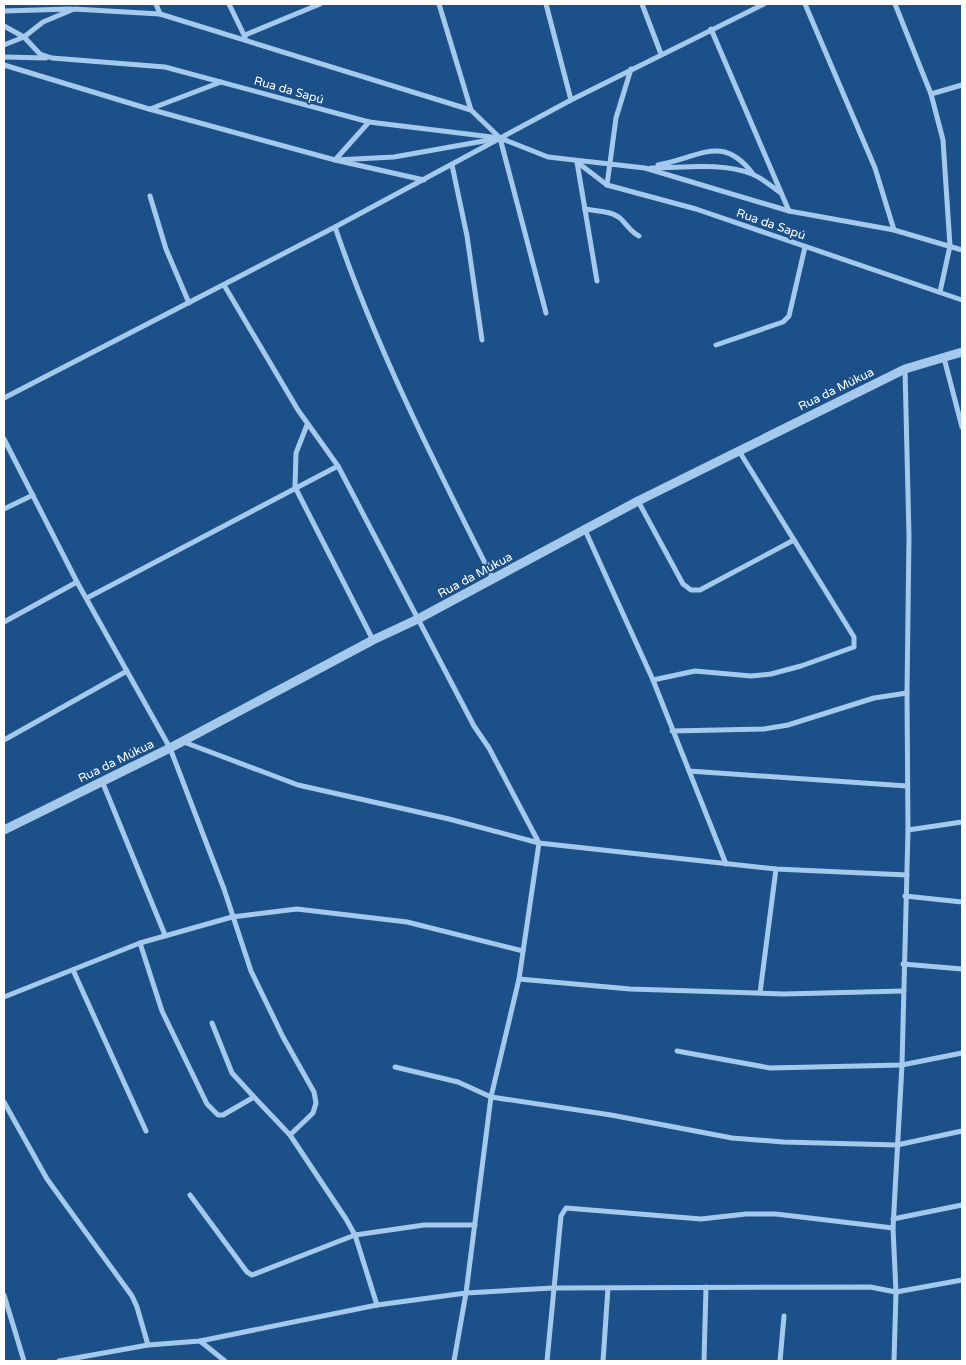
<svg xmlns="http://www.w3.org/2000/svg" width="966" height="1365" font-family="'Varela Round',sans-serif">
  <rect width="100%" height="100%" fill="#1b5089"/>
  <g fill="none" stroke-linecap="round" stroke-linejoin="round">
    <g stroke="#a5c9ec" stroke-width="5">
      <path d="M 156,4 L 160,14"/>
      <path d="M 229,4 L 245,37"/>
      <path d="M 439,4 L 471,110 L 500,138 L 546,313"/>
      <path d="M 546,4 L 571,100"/>
      <path d="M 642,4 L 661,54"/>
      <path d="M 805,4 L 875,168 L 894,230"/>
      <path d="M 895,4 L 931,94 L 943,140 L 950,246 L 940,292"/>
      <path d="M 4,11 L 71,9"/>
      <path d="M 4,26 L 24,37 L 40,54 L 52,58 L 165,67 L 369,122 L 500,138 L 548,157 L 645,168 L 789,211 L 894,230 L 962,250"/>
      <path d="M 711,29 L 789,211"/>
      <path d="M 245,35 L 320,4"/>
      <path d="M 4,45 L 24,37 L 43,22 L 74,9 L 160,14 L 471,110"/>
      <path d="M 4,57 L 46,58"/>
      <path d="M 4,65 L 149,109 L 335,160 L 394,157 L 495,139"/>
      <path d="M 931,94 L 962,85"/>
      <path d="M 150,109 L 221,82"/>
      <path d="M 369,122 L 335,160 L 424,180"/>
      <path d="M 577,162 L 607,185 L 696,209 L 962,300"/>
      <path d="M 577,162 L 597,281"/>
      <path d="M 452,165 L 467,236 L 482,340"/>
      <path d="M 658,165 C 699,158 722,133 753,174"/>
      <path d="M 651,168 C 683,168 721,162 752,174 C 762,178 772,187 781,193"/>
      <path d="M 607,185 L 616,118 L 631,69"/>
      <path d="M 150,196 L 166,249 L 189,303"/>
      <path d="M 585,209 C 596,211 613,211 621,219 C 628,226 631,232 639,236"/>
      <path d="M 335,227 C 377,350 435,464 493,579"/>
      <path d="M 224,285 L 298,410 L 338,466 L 474,726 L 489,748 L 539,843 L 519,979 L 491,1097 L 466,1293 L 454,1361"/>
      <path d="M 716,345 L 783,322 L 789,316 L 805,247"/>
      <path d="M 944,358 L 962,427"/>
      <path d="M 4,398 L 335,227 L 571,100 L 764,4"/>
      <path d="M 307,425 L 296,453 L 295,487 L 373,640"/>
      <path d="M 4,439 L 77,582 L 170,748 L 224,889 L 251,971 L 283,1037 L 314,1092 L 316,1103 L 313,1113 L 290,1135"/>
      <path d="M 638,501 L 683,584 L 691,590 L 700,590 L 794,540"/>
      <path d="M 4,509 L 33,495"/>
      <path d="M 585,530 L 653,680 L 726,864"/>
      <path d="M 87,598 L 338,466"/>
      <path d="M 4,622 L 77,582"/>
      <path d="M 653,680 L 695,671 L 751,676 L 771,674 L 801,666 L 854,647 L 854,637 L 739,451"/>
      <path d="M 672,731 L 764,729 L 788,725 L 874,698 L 907,693"/>
      <path d="M 4,740 L 127,671"/>
      <path d="M 181,741 L 298,785 L 449,819 L 539,843 L 776,869 L 907,875"/>
      <path d="M 689,771 L 907,786"/>
      <path d="M 102,781 L 165,935"/>
      <path d="M 908,830 L 962,822"/>
      <path d="M 905,896 L 962,902"/>
      <path d="M 140,943 L 162,1011 L 207,1104 L 218,1115 L 223,1115 L 254,1097 L 290,1135 L 346,1219 L 355,1235 L 377,1305"/>
      <path d="M 903,964 L 962,969"/>
      <path d="M 73,970 L 146,1131"/>
      <path d="M 519,979 L 630,989 L 784,994 L 903,991"/>
      <path d="M 760,993 L 776,869"/>
      <path d="M 4,997 L 140,943 L 232,917 L 297,909 L 407,922 L 523,951"/>
      <path d="M 212,1023 L 232,1073 L 254,1097"/>
      <path d="M 677,1051 L 770,1068 L 902,1065 L 962,1053"/>
      <path d="M 395,1067 L 458,1082 L 491,1097 L 611,1115 L 732,1138 L 783,1142 L 897,1145 L 962,1131"/>
      <path d="M 4,1102 L 47,1179 L 132,1296 L 137,1307 L 148,1345"/>
      <path d="M 190,1195 L 247,1272 L 252,1275 L 355,1235 L 424,1225 L 475,1225"/>
      <path d="M 893,1219 L 962,1205"/>
      <path d="M 4,1295 L 24,1361"/>
      <path d="M 200,1341 L 225,1361"/>
      <path d="M 59,1361 L 148,1345 L 200,1341 L 377,1305 L 466,1293 L 553,1288 L 870,1287 L 896,1292 L 962,1280"/>
      <path d="M 547,1361 L 561,1216 L 566,1208 L 701,1219 L 746,1214 L 776,1214 L 893,1228"/>
      <path d="M 603,1361 L 608,1288"/>
      <path d="M 704,1361 L 706,1287"/>
      <path d="M 780,1361 L 784,1316"/>
      <path d="M 894,1361 L 896,1292 L 893,1228 L 902,1065 L 908,830 L 907,693 L 909,536 L 905,369"/>
    </g>
    <path stroke="#a5c9ec" stroke-width="9" d="M 4,830 L 170,748 L 373,640 L 418,619 L 638,501 L 739,451 L 905,369 L 962,352"/>
  </g>
  <g text-anchor="middle" stroke-width="4" stroke-linejoin="round" paint-order="stroke">
    <g font-size="12" fill="#fff" stroke="#1b5089">
      <text transform="translate(289 90) rotate(16)" y="4">Rua da Sapú</text>
      <text transform="translate(771 224) rotate(19)" y="4">Rua da Sapú</text>
      <text transform="translate(836 389) rotate(-26)" y="4">Rua da Múkua</text>
      <text transform="translate(475 575) rotate(-28)" y="4">Rua da Múkua</text>
      <text transform="translate(116 761) rotate(-26)" y="4">Rua da Múkua</text>
    </g>
  </g>
  <rect width="966" height="1365" fill="none" stroke="#ffffff" stroke-width="10"/>
</svg>
